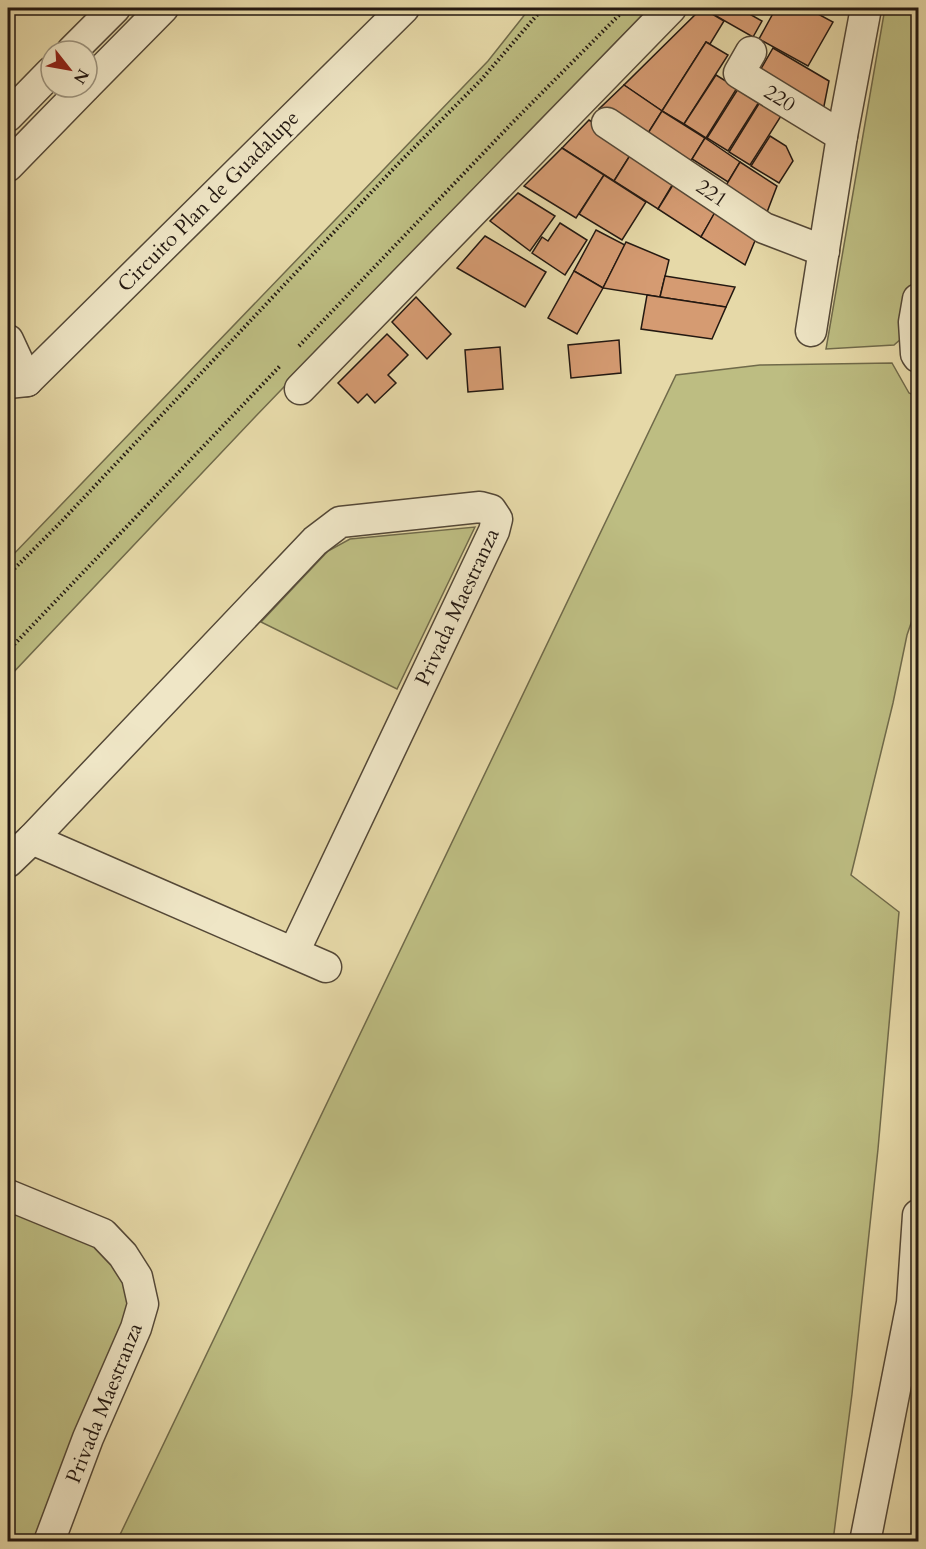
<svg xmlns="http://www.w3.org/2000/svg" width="926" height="1549" font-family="Cardo,serif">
  <rect width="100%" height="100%" fill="#e6d9a8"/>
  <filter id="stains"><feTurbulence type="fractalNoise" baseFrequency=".00333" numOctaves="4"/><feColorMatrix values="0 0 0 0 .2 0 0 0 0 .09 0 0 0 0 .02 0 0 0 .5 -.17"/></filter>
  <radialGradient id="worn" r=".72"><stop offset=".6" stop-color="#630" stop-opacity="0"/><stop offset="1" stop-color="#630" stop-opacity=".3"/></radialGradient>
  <g fill="#bdbd82" stroke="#706a4a" stroke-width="1.5">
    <path d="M 530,8 L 649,8 L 255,417 L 8,678 L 8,560 L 488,61 Z"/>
    <path d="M 885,8 L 918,8 L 918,324 L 894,345 L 826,349 Z"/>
    <path d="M 892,363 L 909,393 L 918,397 L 918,603 L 907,635 L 893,703 L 851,875 L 899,912 L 878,1149 L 852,1394 L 833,1541 L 117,1541 L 676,375 L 760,365 Z"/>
    <path d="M 475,527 L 397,689 L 261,622 L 328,551 L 350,539 Z"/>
    <path d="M 8,1207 L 103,1249 L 126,1277 L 131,1310 L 40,1541 L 8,1541 Z"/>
  </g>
  <g fill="#d59b72" stroke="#231811" stroke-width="1.5">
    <path d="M 702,8 L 739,8 L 762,21 L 753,37 Z"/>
    <path d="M 702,8 L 724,21 L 710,44 L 706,42 L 662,111 L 624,85 Z"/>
    <path d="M 776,8 L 807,8 L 833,22 L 808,66 L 759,39 Z"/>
    <path d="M 706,42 L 728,55 L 684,124 L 662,111 Z"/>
    <path d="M 773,48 L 829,81 L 823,111 L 758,74 Z"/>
    <path d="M 716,75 L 737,88 L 706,138 L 684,124 Z"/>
    <path d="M 624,85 L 662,111 L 645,138 L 599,109 Z"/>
    <path d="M 738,89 L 759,102 L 728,151 L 707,138 Z"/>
    <path d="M 760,102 L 781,116 L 750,165 L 729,152 Z"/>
    <path d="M 662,111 L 705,138 L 688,166 L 645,138 Z"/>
    <path d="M 589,120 L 634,149 L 614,181 L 562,148 Z"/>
    <path d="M 770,136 L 786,146 L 793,161 L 779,183 L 751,166 Z"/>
    <path d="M 705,138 L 740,162 L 728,182 L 692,159 Z"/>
    <path d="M 562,148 L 604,175 L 576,218 L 524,186 Z"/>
    <path d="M 634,149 L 677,177 L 658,209 L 614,181 Z"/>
    <path d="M 740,162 L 777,186 L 764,220 L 722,192 Z"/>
    <path d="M 604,175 L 646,202 L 622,240 L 579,214 Z"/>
    <path d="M 676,180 L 718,208 L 701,237 L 658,209 Z"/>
    <path d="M 518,193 L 555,216 L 530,251 L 490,221 Z"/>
    <path d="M 719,205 L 759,231 L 745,265 L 701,237 Z"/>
    <path d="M 560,223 L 587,240 L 565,275 L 532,253 L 542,237 L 548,241 Z"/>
    <path d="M 596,230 L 625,245 L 603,288 L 574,271 Z"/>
    <path d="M 485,236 L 546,272 L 525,307 L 457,268 Z"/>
    <path d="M 626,242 L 669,260 L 660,297 L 603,288 Z"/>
    <path d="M 574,271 L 603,288 L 577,334 L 548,318 Z"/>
    <path d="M 665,276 L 735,287 L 726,307 L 660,297 Z"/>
    <path d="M 647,295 L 660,297 L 726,307 L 712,339 L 641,329 Z"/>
    <path d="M 416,297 L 451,334 L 427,359 L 392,322 Z"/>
    <path d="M 387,334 L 408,355 L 388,375 L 396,383 L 375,403 L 367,394 L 358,403 L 338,383 Z"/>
    <path d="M 619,340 L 621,373 L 571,378 L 568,345 Z"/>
    <path d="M 500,347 L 503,389 L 468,392 L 465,350 Z"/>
  </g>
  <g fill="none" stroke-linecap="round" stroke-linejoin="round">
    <g stroke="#544837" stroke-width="33">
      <g id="minor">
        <path d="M 72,51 L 115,8"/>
        <path d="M 751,52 L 739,73 L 842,136"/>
        <path d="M 87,85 L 163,8"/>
        <path d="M 8,116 L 51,72"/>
        <path d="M 607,123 L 764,228 L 824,251"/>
        <path d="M 8,166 L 85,87"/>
        <path d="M 918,299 L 914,322 L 916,354 L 918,357"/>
        <path d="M 811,331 L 842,136 L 866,8"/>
        <path d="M 8,340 L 27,381"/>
        <path d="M 8,383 L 27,381 L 404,8"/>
        <path d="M 300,389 L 671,8"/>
        <path d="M 32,839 L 326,967"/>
        <path d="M 8,862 L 32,839 L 315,541 L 340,522 L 480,507 L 491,510 L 497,519 L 494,531 L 294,952"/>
        <path d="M 8,1195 L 103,1234 L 123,1255 L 137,1277 L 143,1304 L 136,1328 L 88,1438 L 49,1542"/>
        <path d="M 865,1542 L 912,1303 L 918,1215"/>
      </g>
    </g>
    <g stroke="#231811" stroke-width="4" stroke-dasharray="1.5 3" stroke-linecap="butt">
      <path d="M 299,346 L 513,122 L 626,8"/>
      <path d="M 8,575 L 60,523 L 398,164 L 481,80 L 543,8"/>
      <path d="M 8,651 L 280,366"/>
    </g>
    <use href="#minor" stroke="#efe6c6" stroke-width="30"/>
  </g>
  <g text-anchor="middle" stroke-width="6" stroke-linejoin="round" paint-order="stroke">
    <g font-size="21" fill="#231811" stroke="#efe6c6">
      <text transform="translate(780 98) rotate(32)" y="7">220</text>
      <text transform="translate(712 193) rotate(34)" y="7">221</text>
      <text transform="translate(208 201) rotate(-45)" y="7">Circuito Plan de Guadalupe</text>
      <text transform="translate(457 607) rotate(-65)" y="7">Privada Maestranza</text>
      <text transform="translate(104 1403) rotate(-68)" y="7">Privada Maestranza</text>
    </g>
  </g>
  <rect width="926" height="1549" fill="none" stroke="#e6d9a8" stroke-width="30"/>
  <rect x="9" y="9" width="908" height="1531" fill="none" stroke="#231811" stroke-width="3"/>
  <rect x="15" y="15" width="896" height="1519" fill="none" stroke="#231811" stroke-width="1.5"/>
  <g transform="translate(69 69) rotate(121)"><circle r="28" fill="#efe6c6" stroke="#9d947e" stroke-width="1.5"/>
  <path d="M0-4.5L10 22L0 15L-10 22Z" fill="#8f2418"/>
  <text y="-9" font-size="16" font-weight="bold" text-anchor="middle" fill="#231811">N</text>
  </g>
  <rect width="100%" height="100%" filter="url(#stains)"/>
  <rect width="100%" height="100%" fill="url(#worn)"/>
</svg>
